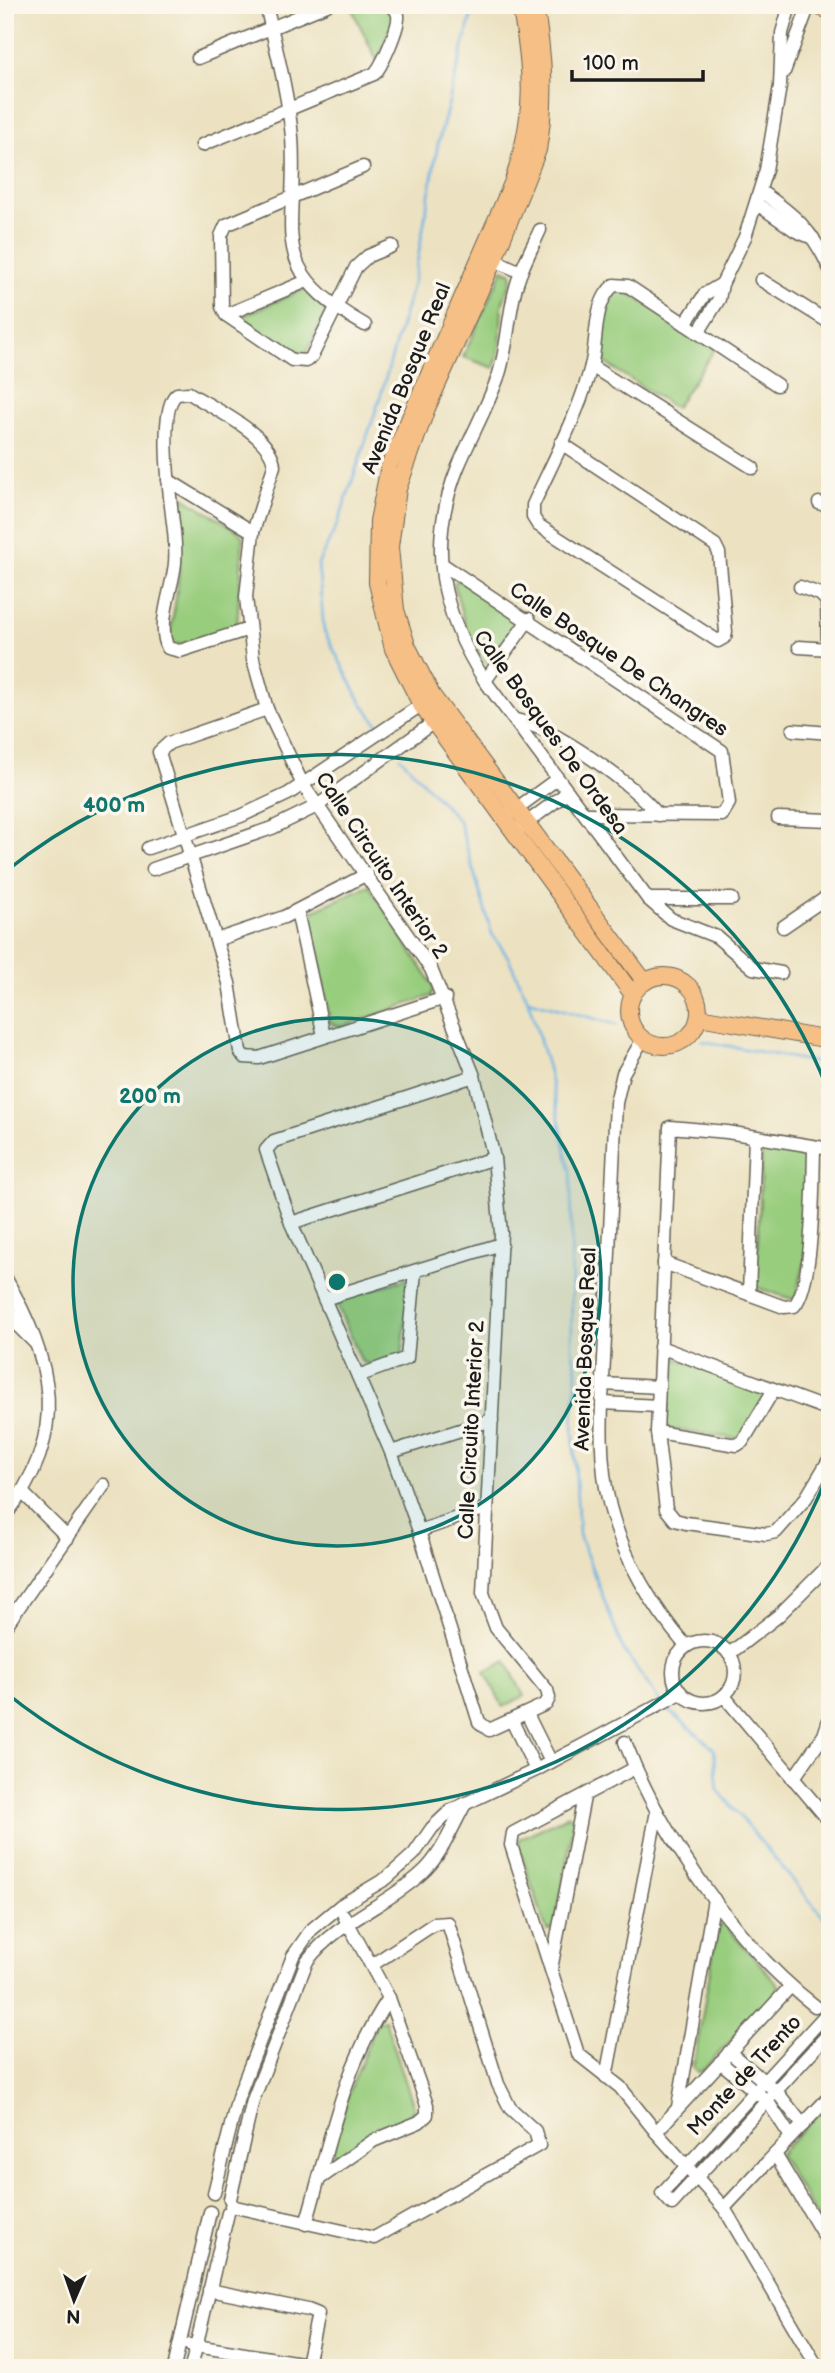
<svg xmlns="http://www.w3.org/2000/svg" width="835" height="2373" font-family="'Balsamiq Sans',sans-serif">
  <rect width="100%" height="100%" fill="#fbf7ec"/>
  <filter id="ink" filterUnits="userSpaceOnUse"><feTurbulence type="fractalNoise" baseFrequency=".0143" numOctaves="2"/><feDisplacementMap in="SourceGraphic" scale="14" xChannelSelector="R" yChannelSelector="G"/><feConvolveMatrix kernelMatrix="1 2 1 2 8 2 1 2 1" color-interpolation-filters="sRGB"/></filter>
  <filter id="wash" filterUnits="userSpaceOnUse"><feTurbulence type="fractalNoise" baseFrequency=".00686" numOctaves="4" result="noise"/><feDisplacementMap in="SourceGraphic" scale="28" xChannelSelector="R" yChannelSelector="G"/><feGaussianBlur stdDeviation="1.57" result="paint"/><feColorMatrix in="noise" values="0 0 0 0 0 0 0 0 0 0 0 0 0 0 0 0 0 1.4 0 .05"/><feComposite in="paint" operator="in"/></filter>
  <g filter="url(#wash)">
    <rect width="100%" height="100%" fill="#ece2c1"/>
    <g fill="#99cd7e" stroke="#5a744d" stroke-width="2">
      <path d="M 350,5 L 383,5 L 392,13 L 393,22 L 377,61 Z"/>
      <path d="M 503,269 L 512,273 C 513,285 504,294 502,306 C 500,331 503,343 494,368 L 463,357 Z"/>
      <path d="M 306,288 L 325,306 L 326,313 L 306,353 L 299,356 L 239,318 Z"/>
      <path d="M 621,288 L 715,349 L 675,408 L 602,361 C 595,345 605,298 621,288 Z"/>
      <path d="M 182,496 L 238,531 L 243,537 L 237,627 L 178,645 L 169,639 C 179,587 183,556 176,502 Z"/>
      <path d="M 458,579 L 516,617 L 517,625 L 494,662 L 484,663 L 467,633 L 454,584 Z"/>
      <path d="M 369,885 L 434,987 L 431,996 L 340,1027 L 330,1023 L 319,955 L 307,917 L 310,912 Z"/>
      <path d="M 765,1149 L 805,1155 L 808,1161 L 808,1250 L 795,1300 L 758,1288 L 756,1285 L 762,1151 Z"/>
      <path d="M 406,1279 L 409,1283 L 402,1355 L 369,1364 L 362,1362 L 337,1305 L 339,1300 Z"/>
      <path d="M 675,1358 L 765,1390 L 767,1396 L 738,1439 L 669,1429 L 666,1425 L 669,1362 Z"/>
      <path d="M 506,1661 L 524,1696 L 503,1707 L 485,1672 Z"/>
      <path d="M 569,1815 L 574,1819 L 555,1928 L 547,1930 L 518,1845 L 519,1839 Z"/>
      <path d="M 724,1924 L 779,1985 L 779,1990 L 702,2071 L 697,2072 L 693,2068 L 718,1926 Z"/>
      <path d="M 385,2020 L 414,2107 L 411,2116 L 341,2156 L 332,2153 L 347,2098 L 377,2022 Z"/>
      <path d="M 820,2112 L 830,2121 L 830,2239 L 779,2154 Z"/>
    </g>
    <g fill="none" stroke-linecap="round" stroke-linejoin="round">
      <g stroke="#6fb2e4" stroke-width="2.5">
        <path d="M 380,727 L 361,702 L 324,631 L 318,564 L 338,523 L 379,401 L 414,280 L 438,144 L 474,5"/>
        <path d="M 400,757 L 459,821 L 492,934 L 508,957 L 528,1000 L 548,1068 L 571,1174 L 572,1350 L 577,1371 L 573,1426 L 579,1535 L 623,1649 L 659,1700"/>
        <path d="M 528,1000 L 617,1025"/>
        <path d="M 702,1041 L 830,1065"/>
        <path d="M 666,1708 L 714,1749 L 718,1790 L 830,1925"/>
      </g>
    </g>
  </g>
  <g filter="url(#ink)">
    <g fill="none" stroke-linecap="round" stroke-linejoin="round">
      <g stroke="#656156" stroke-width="15">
        <g id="minor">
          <path d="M 266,5 C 276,49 288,93 292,137 C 299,233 262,267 365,325"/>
          <path d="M 198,58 L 327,5"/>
          <path d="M 784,72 L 809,5"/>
          <path d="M 202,145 L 374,74 C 382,67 400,25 398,15 C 397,10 394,8 391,5"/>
          <path d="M 363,167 L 226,225 L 221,236 L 222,307 L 226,315 L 292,360 L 306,361 L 312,356 L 356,267 L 368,256 L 392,246"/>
          <path d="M 760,191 C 795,215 812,230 830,269"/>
          <path d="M 757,204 L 796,231 L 813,238"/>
          <path d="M 540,230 C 530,252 519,272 514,295 C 508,321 507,348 499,374 C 488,406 471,436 458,467 C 426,546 441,612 485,681 L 648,899 L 671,919 L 717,937 L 753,968 L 781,973"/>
          <path d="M 494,260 L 521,272"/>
          <path d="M 761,280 L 830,323"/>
          <path d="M 226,315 L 307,281"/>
          <path d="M 685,324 L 705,294 L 722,284"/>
          <path d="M 698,333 L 719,299 L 722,284 L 745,237 L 766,170 L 780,86 L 782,33 L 790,5"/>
          <path d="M 591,366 L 753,468"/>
          <path d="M 561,443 L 715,545 L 719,553 L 726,632 L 725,637 L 718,641 L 538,525 L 533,517 L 533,505 C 553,461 579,414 591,366 C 598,341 592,303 614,285 L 628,286 L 777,385"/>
          <path d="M 168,480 L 253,532"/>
          <path d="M 819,503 L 830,507"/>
          <path d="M 442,564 L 722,751 L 729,803 L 722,815 L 586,814"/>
          <path d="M 800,587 L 820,594 L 827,601 L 828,648"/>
          <path d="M 249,629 L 180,651 L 168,648 C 156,625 173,588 175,563 C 176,552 175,542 174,531 C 171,506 157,408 177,394 L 189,393 C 213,408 273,436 274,466 L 253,532 L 246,597 L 253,659 L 267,709 L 303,785 L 431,969 L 474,1076 L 494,1158 L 501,1233 L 483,1593 L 496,1628 L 547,1690 L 549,1698 L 546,1704 L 489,1730 L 479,1722 L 419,1531 L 391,1452 L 291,1223 L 266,1150 L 274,1141 L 474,1076"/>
          <path d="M 799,647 L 830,649"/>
          <path d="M 485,681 L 529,619"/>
          <path d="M 267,709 L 169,743 L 159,752 L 229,983 L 240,1051 L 244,1057 L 259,1058 L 445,998"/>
          <path d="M 515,720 C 553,727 634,784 658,815"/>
          <path d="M 793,730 L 830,733"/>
          <path d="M 509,814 L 557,779"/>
          <path d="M 778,818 L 830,820"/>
          <path d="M 521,827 L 568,792"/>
          <path d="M 148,848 L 241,816 L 288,794 L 421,705"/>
          <path d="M 153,869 L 272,828 L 317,806 L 434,722"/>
          <path d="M 648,899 L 732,899"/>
          <path d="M 297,911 L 324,1036"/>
          <path d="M 783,927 L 830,895"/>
          <path d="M 216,940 L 284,917 L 367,874"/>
          <path d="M 643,1039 L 623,1073 L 616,1103 C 612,1181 609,1259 605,1337 C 603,1393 596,1452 610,1507 C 624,1560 651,1605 686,1646"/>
          <path d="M 830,1149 L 727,1132 L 670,1127 L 657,1432 L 666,1509 L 675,1520 L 686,1523 L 766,1534 L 776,1532 L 806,1498 L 830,1458"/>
          <path d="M 291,1223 L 494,1158"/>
          <path d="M 664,1263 L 784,1307 L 794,1306 C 814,1285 813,1181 814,1149"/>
          <path d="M 5,1277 C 53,1363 71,1432 5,1516"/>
          <path d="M 749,1293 L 755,1137"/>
          <path d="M 324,1299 L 501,1244"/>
          <path d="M 5,1304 L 19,1327 L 35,1343"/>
          <path d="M 660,1347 L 830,1410"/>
          <path d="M 358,1376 L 407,1358 L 415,1271"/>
          <path d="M 603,1384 L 659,1387"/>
          <path d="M 603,1403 L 658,1406"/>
          <path d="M 657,1432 L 737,1445 L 743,1441 L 773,1391"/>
          <path d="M 391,1452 L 492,1420"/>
          <path d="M 23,1493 L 68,1538"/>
          <path d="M 419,1531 L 486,1508"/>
          <path d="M 5,1627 L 104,1485"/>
          <circle cx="704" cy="1672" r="31"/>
          <path d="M 729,1654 L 778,1616 L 830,1564"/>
          <path d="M 724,1696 L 830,1822"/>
          <path d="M 527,1714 L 551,1762"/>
          <path d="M 512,1721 L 536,1770"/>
          <path d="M 625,1742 C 660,1834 737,1946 815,2006"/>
          <path d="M 635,1768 L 513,1833 L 511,1845 L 578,2054 L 620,2087 L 656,2132 L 724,2208 L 818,2368"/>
          <path d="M 793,1779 L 824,1735 L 830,1717"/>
          <path d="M 551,1969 L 584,1797"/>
          <path d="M 830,2010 L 662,2193 L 672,2204 L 830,2032"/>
          <path d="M 729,2052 L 777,2092 L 803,2125"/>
          <path d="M 720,2062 L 768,2102 L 791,2137"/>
          <path d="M 606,2077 L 657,1811"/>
          <path d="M 678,2107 L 714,1899"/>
          <path d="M 656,2132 L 790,1987"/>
          <path d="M 775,2154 L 830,2246"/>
          <path d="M 319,2179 L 373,2141 L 419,2122 L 427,2115 L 427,2105 L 389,1998 L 344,1916"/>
          <path d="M 214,2193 L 238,2097 L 293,1956 L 311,1930 L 340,1906 L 387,1878 L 414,1854 L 432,1828 L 450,1811 L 536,1770 L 681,1693"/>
          <path d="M 230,2199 L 253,2100 L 307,1961 C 338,1921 386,1906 422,1873 C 442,1855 452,1827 465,1804"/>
          <path d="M 231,2206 L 374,2238 L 539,2145 L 535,2131 L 510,2108 L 498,2084 L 448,1923 L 434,1924 L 372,1965"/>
          <path d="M 724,2208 L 830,2096"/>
          <path d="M 306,2224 C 329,2146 343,2066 389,1998"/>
          <path d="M 209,2290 L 308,2310 L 318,2314 L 306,2368"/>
          <path d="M 190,2345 L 307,2364"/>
          <path d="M 174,2368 L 210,2212"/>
          <path d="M 191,2368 L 228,2213"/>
        </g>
      </g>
      <g stroke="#656156" stroke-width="18">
        <g id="major">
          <path d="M 520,5 C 533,72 535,116 513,181 L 389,466 L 378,521 L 377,583 L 393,649 L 421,705 L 633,995"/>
          <path d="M 535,5 C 544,57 547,98 538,150 L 494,260 L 427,408 L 398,489 L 390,547 L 396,610 L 407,645 L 432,695 L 645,982"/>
          <path d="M 814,5 L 830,11"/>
          <circle cx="664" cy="1011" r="35"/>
          <path d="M 699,1017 L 830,1040"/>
        </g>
      </g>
      <use href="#minor" stroke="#fff" stroke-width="12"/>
      <use href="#major" stroke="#f5bf86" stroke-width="16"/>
    </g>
  </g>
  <circle cx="337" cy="1282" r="264" fill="#0f766e" fill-opacity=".12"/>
  <g fill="none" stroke="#0f766e" stroke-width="3.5">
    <circle cx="337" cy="1282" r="264"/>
    <path d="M829 1471A527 527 0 0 1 5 1692M5 872A527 527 0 0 1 829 1093"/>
  </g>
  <g text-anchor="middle" stroke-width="7" stroke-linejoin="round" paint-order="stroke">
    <g font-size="21" fill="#1c1c1c" stroke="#fbf7ec">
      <text transform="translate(406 378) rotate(-68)" y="7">Avenida Bosque Real</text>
      <text transform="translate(619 659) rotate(34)" y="7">Calle Bosque De Changres</text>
      <text transform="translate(551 732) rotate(54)" y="7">Calle Bosques De Ordesa</text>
      <text transform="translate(382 865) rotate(56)" y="7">Calle Circuito Interior 2</text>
      <text transform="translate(585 1349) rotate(-88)" y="7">Avenida Bosque Real</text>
      <text transform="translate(471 1430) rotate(-87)" y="7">Calle Circuito Interior 2</text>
      <text transform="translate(744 2075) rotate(-47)" y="7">Monte de Trento</text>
    </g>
  </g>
  <circle cx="337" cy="1282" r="10" fill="#0f766e" stroke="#fbf7ec" stroke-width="3.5"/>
  <g font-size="21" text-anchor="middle" font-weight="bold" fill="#0f766e" stroke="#fbf7ec" stroke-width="7" stroke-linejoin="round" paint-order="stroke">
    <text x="114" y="812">400 m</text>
    <text x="150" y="1103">200 m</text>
  </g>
  <rect width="835" height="2373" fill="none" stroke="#fbf7ec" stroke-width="28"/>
  <g transform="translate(74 2300) rotate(182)" stroke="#fbf7ec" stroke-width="5" paint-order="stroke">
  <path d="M0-5L12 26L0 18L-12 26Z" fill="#1c1c1c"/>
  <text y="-10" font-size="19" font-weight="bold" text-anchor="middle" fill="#1c1c1c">N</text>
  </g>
  <path d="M572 70v10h131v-10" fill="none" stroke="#1c1c1c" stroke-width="3.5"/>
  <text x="583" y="70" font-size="21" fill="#1c1c1c" stroke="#fbf7ec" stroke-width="5" paint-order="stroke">100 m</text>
</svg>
